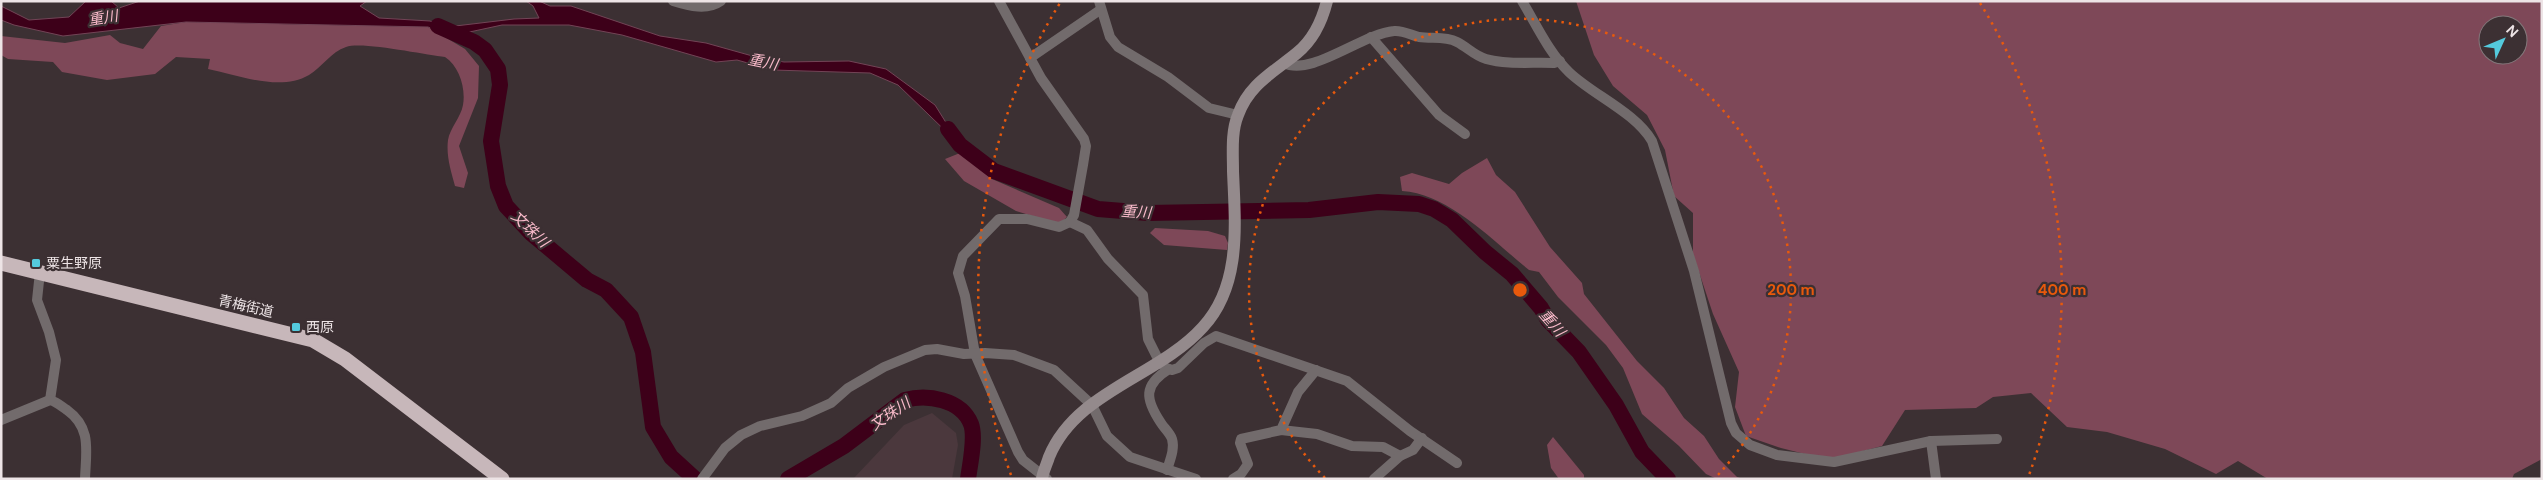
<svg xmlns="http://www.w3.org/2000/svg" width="2543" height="480" font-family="'DM Sans','Noto Sans JP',sans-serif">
  <rect width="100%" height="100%" fill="#3c3033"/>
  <path fill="#4b383d" d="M 932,413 L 956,433 L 958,445 L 952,479 L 853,479 L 904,425 Z"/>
  <g fill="#7e4858" fill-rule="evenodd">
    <path d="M 1576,1 L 2542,1 L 2542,459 L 2514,474 L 2512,479 L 2268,479 L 2238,461 L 2216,474 L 2165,449 L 2107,432 L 2067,427 L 2031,393 L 1993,397 L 1976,408 L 1905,410 L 1882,446 L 1829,460 L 1781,448 L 1746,436 L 1735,407 L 1739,372 L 1713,314 L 1693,254 L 1693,213 L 1674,196 L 1665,150 L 1647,115 L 1613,86 L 1594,55 ZM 2488,25 L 2518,25 L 2518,55 L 2488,55 Z"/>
    <path d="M 186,22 L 428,27 L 465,49 L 479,66 L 478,98 L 459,146 L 468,173 L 464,188 L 455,186 C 451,171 446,156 448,140 C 450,128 461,117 463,105 C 466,88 459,66 445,57 C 425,55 362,41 346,47 C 331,52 322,67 309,75 C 280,92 238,75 208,69 L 210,59 L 176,57 L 155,74 L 107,80 L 62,72 L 53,62 L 8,59 L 1,55 L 1,36 L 65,43 L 110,35 L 120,43 L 143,49 L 161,26 Z"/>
    <path d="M 960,153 L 992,179 L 1059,208 L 1067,217 L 1059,224 L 1016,211 L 964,181 L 945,159 Z"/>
    <path d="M 1487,158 L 1496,175 L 1515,192 L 1550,247 L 1582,283 L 1584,294 L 1637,361 L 1664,388 L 1684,418 L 1704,436 L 1719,459 L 1737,477 L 1743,479 L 1717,479 L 1706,474 L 1679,446 L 1642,414 L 1623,368 L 1606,345 L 1558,297 L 1539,272 L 1529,270 C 1493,241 1449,194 1402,191 L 1400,177 L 1412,173 L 1449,184 L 1462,173 Z"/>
    <path d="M 1155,228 L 1208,231 L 1225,236 L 1228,243 L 1227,250 L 1164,245 L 1150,233 Z"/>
    <path d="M 1553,437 L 1584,475 L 1584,479 L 1559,479 L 1551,468 L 1547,445 Z"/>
  </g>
  <path fill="#3d0019" stroke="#724456" d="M 86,1 L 111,1 L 119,8 L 140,1 L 367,1 L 360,6 L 379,18 L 430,21 L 447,27 L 514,19 L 539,18 L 533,6 L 526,1 L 539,1 L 550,6 L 571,6 L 660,36 L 706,43 L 756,57 L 784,62 L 849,61 L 886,69 L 935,105 L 960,145 L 898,85 L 870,73 L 773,70 L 737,60 L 716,62 L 622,35 L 569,25 L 502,25 L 451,36 L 428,27 L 186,22 L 63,36 L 14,25 L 1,20 L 1,6 L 29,20 L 69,17 Z"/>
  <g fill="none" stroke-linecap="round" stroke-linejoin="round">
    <g stroke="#3d0019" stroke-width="16">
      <path d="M 438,26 L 474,42 L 485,50 L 498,69 L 500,85 L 491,141 L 498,186 L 506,206 L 531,233 L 587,280 L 606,290 L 631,317 L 643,352 L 653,427 L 671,457 L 695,479"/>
      <path d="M 948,129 L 960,145 L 994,171 L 1098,209 L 1148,213 L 1309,210 L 1378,202 L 1419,204 L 1434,209 L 1452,220 L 1485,252 L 1512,274 L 1541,308 L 1548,320 L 1579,352 L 1616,405 L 1642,452 L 1668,479"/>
      <path d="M 788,479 L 844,446 L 905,400 C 927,394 961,399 971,424 C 976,437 970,464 968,479"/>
    </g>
    <g stroke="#726b6c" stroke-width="10">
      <path d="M 673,1 C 689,6 707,11 721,1"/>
      <path d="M 999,1 L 1041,78 L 1084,139 L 1086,146 L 1083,165 L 1074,215 L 1070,222 L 1059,227 L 1027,219 L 999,219 L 963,256 L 958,273 L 965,296 L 975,354 L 1018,452 L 1023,460 L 1047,479"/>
      <path d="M 1099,1 L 1110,37 L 1118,47 L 1168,77 L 1209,108 L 1238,115"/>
      <path d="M 1522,1 C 1536,24 1549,53 1569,72 C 1593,95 1635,112 1652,141 L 1694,271 L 1731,423 L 1736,433 L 1750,445 L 1777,455 L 1834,462 L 1931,441 L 1997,439"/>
      <path d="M 1371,37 L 1439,115 L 1465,134"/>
      <path d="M 1030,58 L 1100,10"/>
      <path d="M 1284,63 C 1311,77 1362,34 1394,31 C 1402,30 1411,35 1419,37 C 1432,39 1445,36 1457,42 C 1467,47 1475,56 1486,59 C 1507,65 1532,62 1554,63 L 1560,61"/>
      <path d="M 1070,222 L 1087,230 L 1108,259 L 1143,295 L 1148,339 L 1159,361 L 1166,368 L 1172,370 L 1178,368 L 1204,343 L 1216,336 L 1347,381 L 1410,431 L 1457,463"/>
      <path d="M 40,272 L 37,300 L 49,332 L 56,360 L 50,400"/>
      <path d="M 1,420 L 50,400 C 57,402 61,406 67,410 C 92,428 86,451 85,479"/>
      <path d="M 1281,430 L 1317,434 L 1352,446 L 1383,447 L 1400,456"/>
      <path d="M 1931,441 L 1936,479"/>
      <path d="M 1167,470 C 1170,460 1175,449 1172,439 C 1170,433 1164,428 1161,423 C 1145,399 1143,385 1169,369"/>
      <path d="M 702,479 L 725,448 L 741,435 L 760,426 L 802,416 L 831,403 L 848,388 L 884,367 L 925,350 L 937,349 L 964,354 L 985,353 L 1014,355 L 1054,370 L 1092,405 L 1107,436 L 1130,457 L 1196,479"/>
      <path d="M 1233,479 L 1241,474 L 1248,464 L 1240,443 L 1241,439 L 1281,430 L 1298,392 L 1316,370"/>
      <path d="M 1374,479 L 1400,456 L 1413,450 L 1422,438"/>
    </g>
    <path stroke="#948a8c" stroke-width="12" d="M 1042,479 C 1043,471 1047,464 1049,457 C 1076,391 1158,377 1203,327 C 1242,285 1235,223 1233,171 C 1233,153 1231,132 1238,115 C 1249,84 1274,72 1297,53 C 1313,40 1322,21 1327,1"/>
    <path stroke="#c7b7ba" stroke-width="15" d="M 1,263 L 313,340 L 345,359 L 502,479"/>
  </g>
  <g fill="none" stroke="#e8590c" stroke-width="2.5" stroke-dasharray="2.5 5">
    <path d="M1325 478A271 271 0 1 1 1715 478"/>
    <path d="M1011 475A542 542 0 0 1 1060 3M1980 3A542 542 0 0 1 2029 475"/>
  </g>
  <g fill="#54cadd" stroke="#3c3033" stroke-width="2">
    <rect x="31" y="258" width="10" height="10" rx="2.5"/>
    <rect x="291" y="322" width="10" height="10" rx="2.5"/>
  </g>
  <g text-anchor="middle" stroke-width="4.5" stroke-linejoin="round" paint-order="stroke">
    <g font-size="14" fill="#ede4e6" stroke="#3c3033" text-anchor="start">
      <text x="46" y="268">粟生野原</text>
      <text x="306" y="332">西原</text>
    </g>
    <g font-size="14" fill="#ede4e6" stroke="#3c3033">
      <text transform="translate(246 306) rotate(13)" y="5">青梅街道</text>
    </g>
    <g font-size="15" font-style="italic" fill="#f9baca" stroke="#3c3033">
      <text transform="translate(103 18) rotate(-9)" y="5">重川</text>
      <text transform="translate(763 62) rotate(11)" y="5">重川</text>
      <text transform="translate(1136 212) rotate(4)" y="5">重川</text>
      <text transform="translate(530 229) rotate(44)" y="5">文珠川</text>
      <text transform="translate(1552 323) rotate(49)" y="5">重川</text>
      <text transform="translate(890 414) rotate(-34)" y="5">文珠川</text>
    </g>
  </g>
  <circle cx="1520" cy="290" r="8" fill="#e8590c" stroke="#3c3033" stroke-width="2.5"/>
  <g font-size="15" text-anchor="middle" font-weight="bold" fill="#e8590c" stroke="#3c3033" stroke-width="4.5" stroke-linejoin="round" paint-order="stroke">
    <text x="1791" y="295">200 m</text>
    <text x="2062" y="295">400 m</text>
  </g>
  <rect width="2543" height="480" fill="none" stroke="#ede4e6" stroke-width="5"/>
  <g transform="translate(2503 40) rotate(46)"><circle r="24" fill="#3c3033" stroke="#83787b"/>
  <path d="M0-4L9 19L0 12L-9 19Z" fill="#54cadd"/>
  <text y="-8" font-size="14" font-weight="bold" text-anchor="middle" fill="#ede4e6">N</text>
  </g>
</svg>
